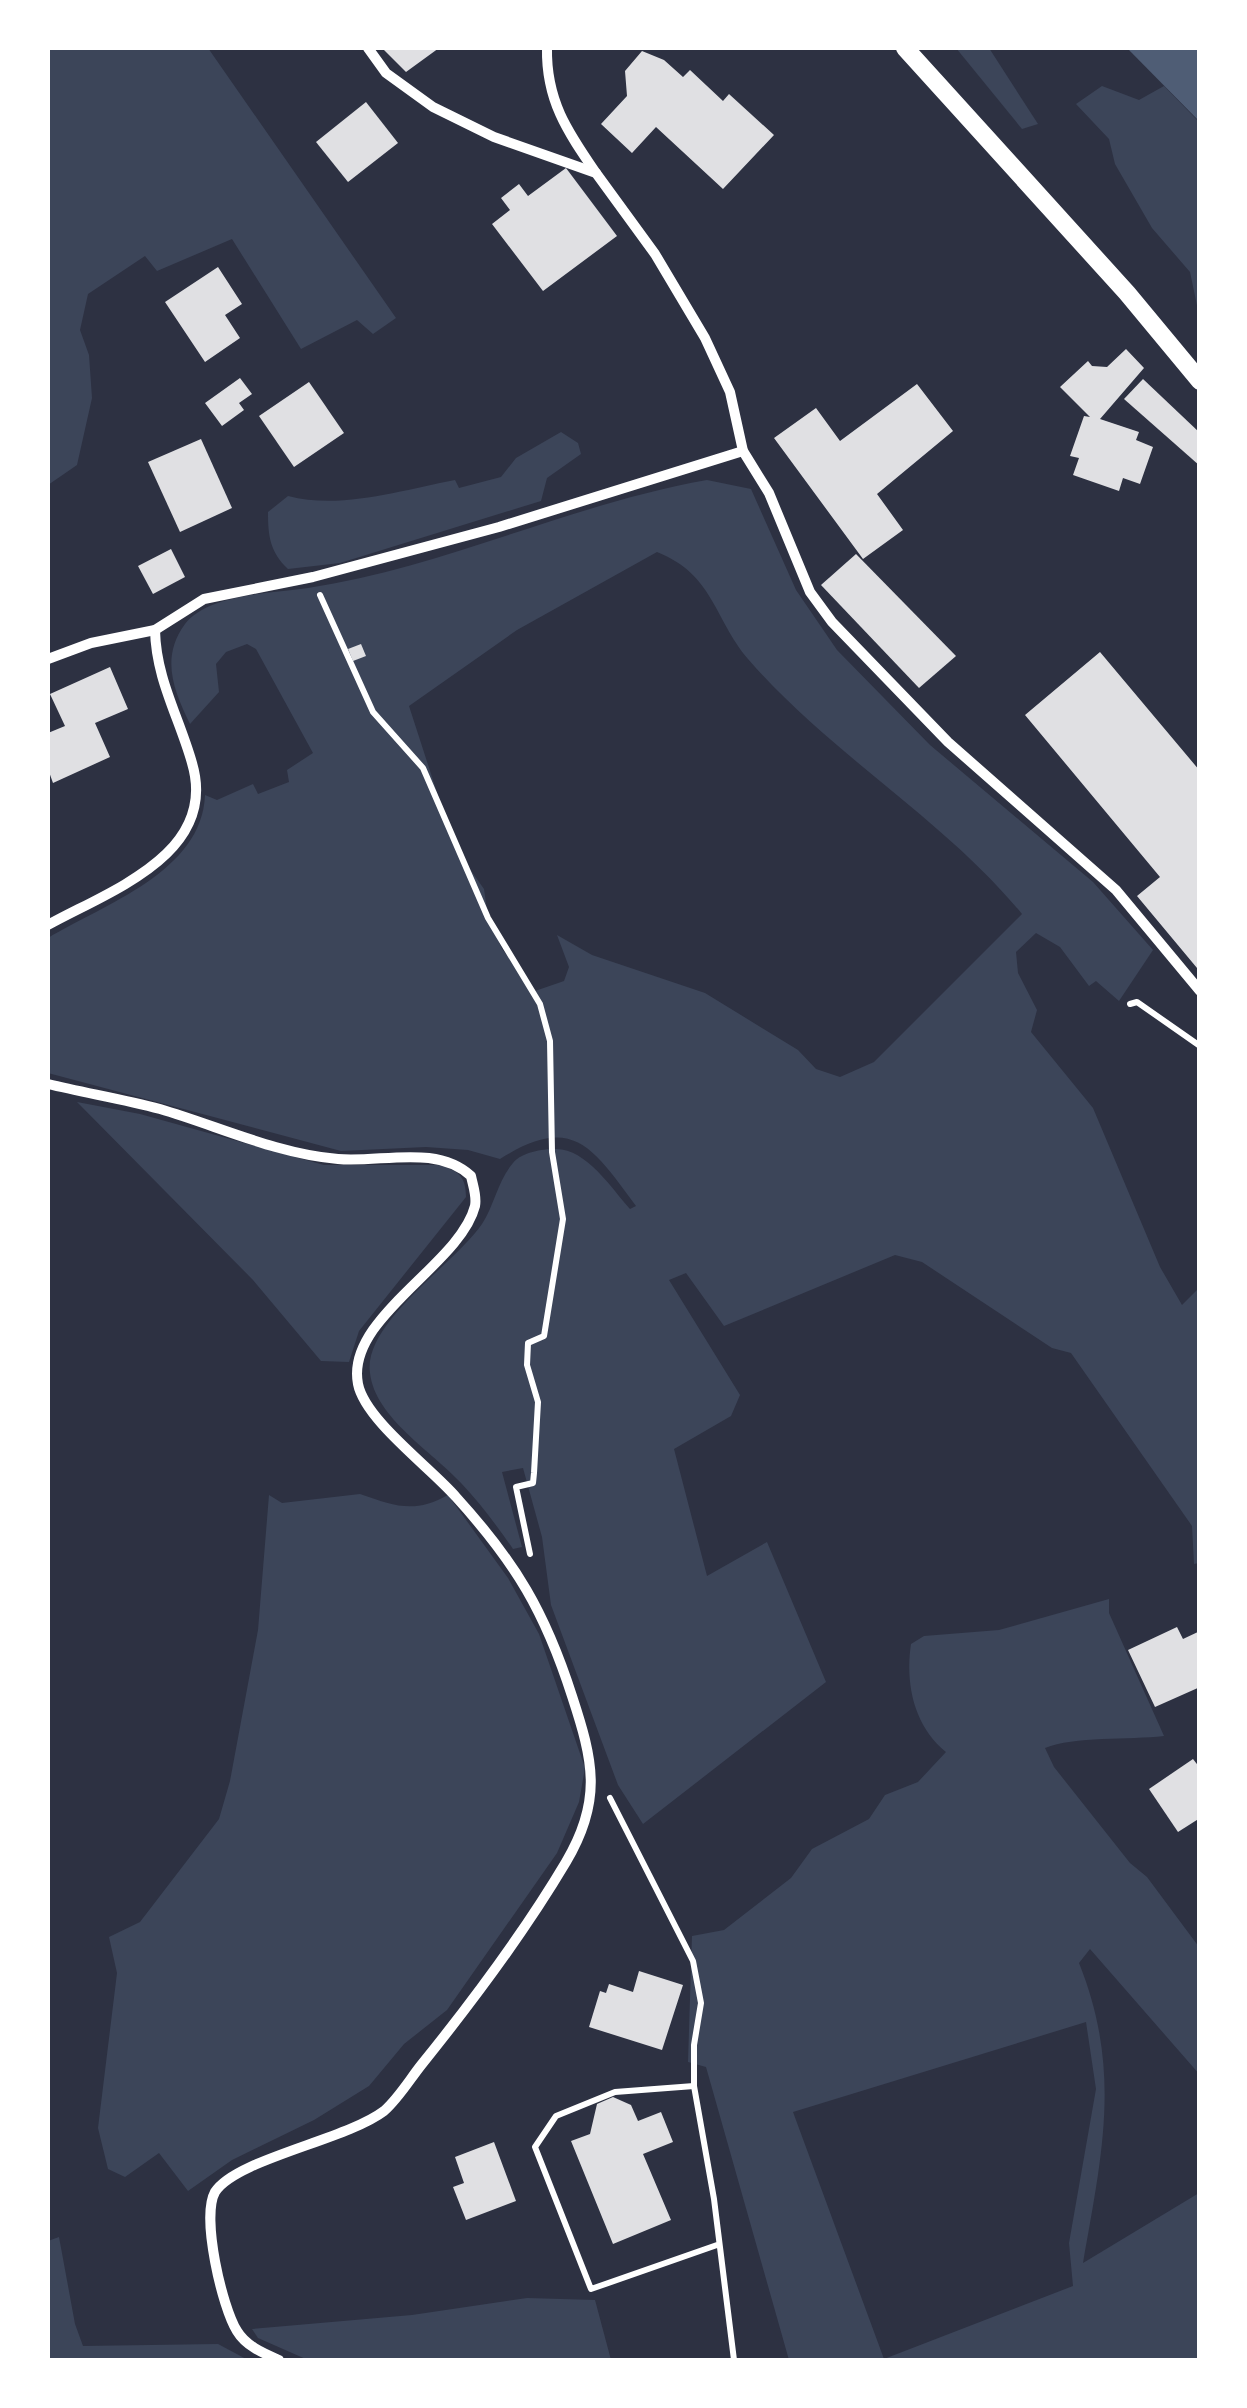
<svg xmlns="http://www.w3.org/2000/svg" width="1247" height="2408" font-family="Poppins,sans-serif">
  <rect width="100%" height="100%" fill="#2d3142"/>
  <g fill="#3c4559" fill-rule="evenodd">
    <path d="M 48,48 L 208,48 L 396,318 L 373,334 L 357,320 L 301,349 L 232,239 L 157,271 L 145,256 L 88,294 L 80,330 L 89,355 L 92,398 L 77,465 L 48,485 Z"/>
    <path d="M 956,48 L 989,48 L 1038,124 L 1022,129 Z"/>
    <path d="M 1102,86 L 1139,100 L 1164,86 L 1199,122 L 1199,315 L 1190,272 L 1152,228 L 1115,164 L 1109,139 L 1076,104 Z"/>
    <path d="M 561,432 L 578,443 L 581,454 L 547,478 L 541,501 L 340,563 L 288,569 C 270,552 268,536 268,512 L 288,496 C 341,510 402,490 455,480 L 459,488 L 501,477 L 516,458 Z"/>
    <path d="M 707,480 L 751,489 L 796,590 L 837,650 L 930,745 L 1093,882 L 1153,950 L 1119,1001 L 1096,981 L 1089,986 L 1060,947 L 1036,933 L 1016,952 L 1018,973 L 1037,1010 L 1031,1032 L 1093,1108 L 1160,1267 L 1182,1305 L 1199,1288 L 1199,1563 L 1194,1564 L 1192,1526 L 1071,1353 L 1052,1348 L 922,1262 L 895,1255 L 724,1326 L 686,1273 L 669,1280 L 740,1395 L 731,1416 L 674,1449 L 707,1576 L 767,1542 L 826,1682 L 643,1824 L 618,1785 L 551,1605 L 542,1537 L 523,1468 L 502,1472 L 522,1547 L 513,1549 C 497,1526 480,1503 461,1483 C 433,1452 375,1418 370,1373 C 363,1322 456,1263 482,1224 C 494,1206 498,1180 513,1163 C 522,1152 542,1149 555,1149 C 586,1148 612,1189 630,1209 L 636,1206 C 592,1147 573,1113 500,1159 L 468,1150 L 426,1147 L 341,1151 L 48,1073 L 48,938 C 104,904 202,872 205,795 L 217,800 L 253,784 L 258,794 L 289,782 L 287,770 L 313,753 L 256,649 L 247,644 L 226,652 L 216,664 L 219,692 L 190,724 C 174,691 160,658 185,624 C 208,594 274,593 308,588 C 445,567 571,504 707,480 ZM 657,552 C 714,575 713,617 748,659 C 830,754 943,818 1022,914 L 874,1062 L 840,1077 L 816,1069 L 798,1050 L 705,993 L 592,955 L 557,935 L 569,967 L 564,981 L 535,991 L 502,949 L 488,917 L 484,889 L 455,848 L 409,706 L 517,630 Z"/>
    <path d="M 77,1102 L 140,1114 L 324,1165 L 438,1165 C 458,1170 466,1176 466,1197 L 359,1331 L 349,1362 L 321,1361 L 253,1280 Z"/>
    <path d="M 360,1494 C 395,1506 414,1514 448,1495 L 508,1578 L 539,1634 L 585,1768 L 579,1802 L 557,1853 L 447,2010 L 404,2044 L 369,2086 L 314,2120 L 232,2160 L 188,2191 L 159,2153 L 125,2177 L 108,2169 L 98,2128 L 117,1973 L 109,1937 L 140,1922 L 219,1819 L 230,1781 L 258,1630 L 269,1495 L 282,1503 Z"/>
    <path d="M 1109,1599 L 1109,1613 L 1164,1736 C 1129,1740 1074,1736 1045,1748 L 1054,1767 L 1130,1863 L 1147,1877 L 1199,1947 L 1200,2075 L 1090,1949 L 1079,1963 C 1122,2070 1102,2154 1083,2263 L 1199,2193 L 1199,2360 L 789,2360 L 706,2067 L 688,2062 L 692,1936 L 724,1930 L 791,1878 L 812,1849 L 869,1819 L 885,1795 L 918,1782 L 946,1752 C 914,1726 905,1684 911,1644 L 924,1636 L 999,1630 ZM 1086,2022 L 1096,2089 L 1069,2243 L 1073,2286 L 884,2359 L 793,2112 Z"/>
    <path d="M 59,2237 L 75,2324 L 83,2346 L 218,2344 L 248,2360 L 48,2360 L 48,2241 Z"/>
    <path d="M 527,2298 L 595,2300 L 611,2360 L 308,2360 L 258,2338 L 252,2329 L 412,2315 Z"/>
  </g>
  <path fill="#4f5d75" d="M 1127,48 L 1199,48 L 1199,121 Z"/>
  <g fill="#e0e0e3">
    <path d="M 382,48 L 439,48 L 406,72 Z"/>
    <path d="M 642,51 L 664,60 L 683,77 L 690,70 L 723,101 L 729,94 L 774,135 L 723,189 L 656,127 L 632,153 L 601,124 L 627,96 L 625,71 Z"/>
    <path d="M 366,102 L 398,143 L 348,182 L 316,142 Z"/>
    <path d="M 566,168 L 617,236 L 543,291 L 492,224 L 510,210 L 501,198 L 519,184 L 528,196 Z"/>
    <path d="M 218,267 L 242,304 L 225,315 L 240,338 L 205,362 L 165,302 Z"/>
    <path d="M 1126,349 L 1144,368 L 1100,419 L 1139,432 L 1136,440 L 1153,447 L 1140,484 L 1123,478 L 1119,491 L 1073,475 L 1079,458 L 1070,456 L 1084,416 L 1090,417 L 1060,387 L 1088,361 L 1092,366 L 1107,367 Z"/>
    <path d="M 240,378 L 252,394 L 239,403 L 244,410 L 222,426 L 205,403 Z"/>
    <path d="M 1143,379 L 1200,433 L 1200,466 L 1124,399 Z"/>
    <path d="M 309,382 L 344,433 L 294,467 L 259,416 Z"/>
    <path d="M 917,384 L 953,431 L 877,494 L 903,530 L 863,559 L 774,438 L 816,408 L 840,441 Z"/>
    <path d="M 201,439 L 232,508 L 180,532 L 148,462 Z"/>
    <path d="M 171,549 L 185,577 L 153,594 L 138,566 Z"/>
    <path d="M 856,554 L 956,656 L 919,688 L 821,585 Z"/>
    <path d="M 361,644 L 366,656 L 353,661 L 348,649 Z"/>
    <path d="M 1100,652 L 1200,771 L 1197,968 L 1137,896 L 1160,877 L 1025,715 Z"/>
    <path d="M 110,667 L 128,709 L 95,723 L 110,757 L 53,783 L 48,769 L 48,733 L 65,726 L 50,694 Z"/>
    <path d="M 1177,1627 L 1183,1639 L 1200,1631 L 1200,1687 L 1155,1707 L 1128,1650 Z"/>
    <path d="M 1193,1759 L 1200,1768 L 1200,1818 L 1178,1832 L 1149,1789 Z"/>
    <path d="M 639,1971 L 683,1985 L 662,2050 L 589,2027 L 600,1991 L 606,1993 L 609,1984 L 633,1992 Z"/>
    <path d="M 613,2097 L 631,2105 L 638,2121 L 661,2112 L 673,2142 L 643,2154 L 671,2220 L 613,2244 L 571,2141 L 590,2134 L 597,2104 Z"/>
    <path d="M 494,2142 L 516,2201 L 466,2220 L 453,2187 L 464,2183 L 455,2157 Z"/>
  </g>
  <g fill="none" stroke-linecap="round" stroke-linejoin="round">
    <g stroke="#fff" stroke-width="6">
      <path d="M 320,595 L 373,712 L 423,768 L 488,918 L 540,1004 L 550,1041 L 552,1152 L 563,1219 L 544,1336 L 528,1343 L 527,1365 L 538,1402 L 534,1473 L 533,1483 L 516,1487 L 530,1554"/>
      <path d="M 1130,1004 L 1137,1002 L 1200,1046"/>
      <path d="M 610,1798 L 693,1961 L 701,2003 L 694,2045 L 694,2086"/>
      <path d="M 717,2245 L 591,2289 L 535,2147 L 556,2116 L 615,2092 L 694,2086 L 714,2199 L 734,2360"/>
    </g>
    <g stroke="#fff" stroke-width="10">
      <path d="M 368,48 L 386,73 L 433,107 L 494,137 L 596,173 L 655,254 L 705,338 L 730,392 L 743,451 L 769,493 L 810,592 L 832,622 L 948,742 L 1116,890 L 1200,991"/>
      <path d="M 547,48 C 546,100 567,131 596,173"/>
      <path d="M 48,659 L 91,643 L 155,630 L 204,599 L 313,577 L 499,527 L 743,451"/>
      <path d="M 48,925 C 109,891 219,854 192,763 C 179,717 156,679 155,630"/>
      <path d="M 48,1084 C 85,1093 123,1099 160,1109 C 218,1126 277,1154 338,1159 C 381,1163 436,1144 471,1176 C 473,1186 477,1196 475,1206 C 460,1265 345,1318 358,1384 C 365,1420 431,1468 456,1497 C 516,1563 545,1612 572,1696 C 593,1760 603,1800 566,1862 C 525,1931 472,2002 422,2064 C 410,2079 398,2099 384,2111 C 346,2140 236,2159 215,2192 C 201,2217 222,2307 237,2331 C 246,2346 263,2353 279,2360"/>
    </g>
    <path stroke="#fff" stroke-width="18" d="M 905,48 L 1127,293 L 1200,381"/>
  </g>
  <rect width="1247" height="2408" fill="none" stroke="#ffffff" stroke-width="100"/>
</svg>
